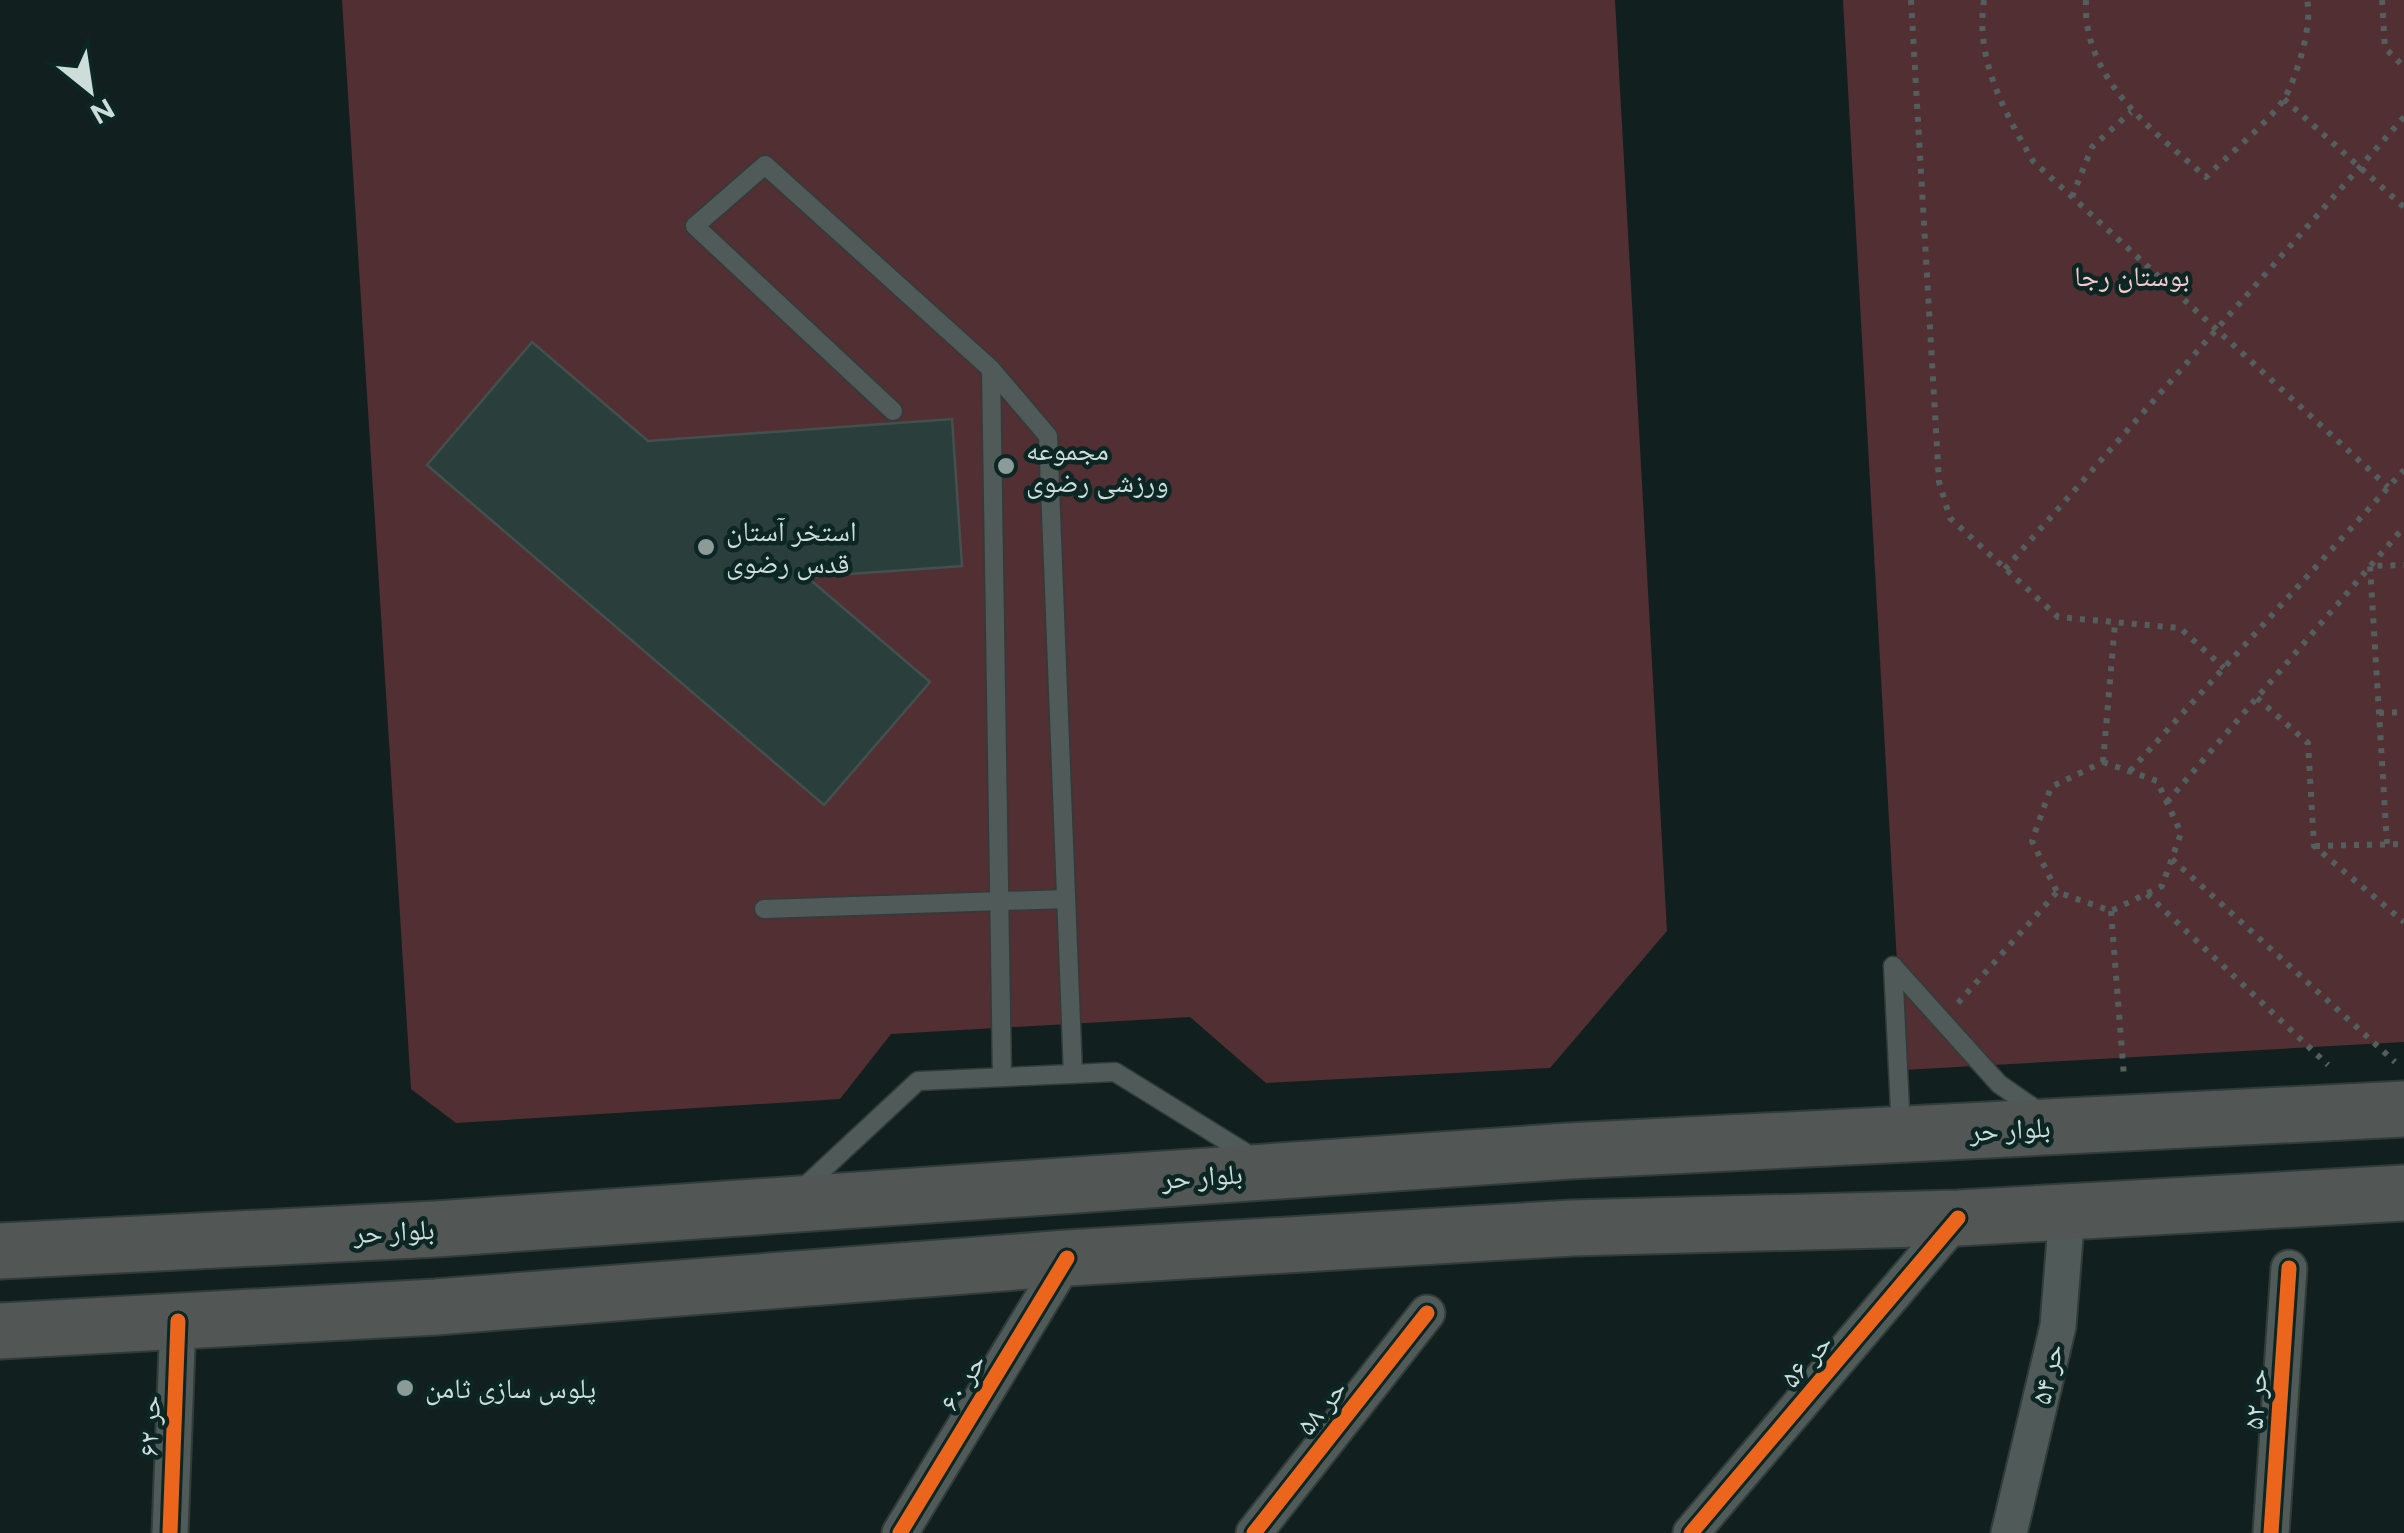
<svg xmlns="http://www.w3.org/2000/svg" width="2404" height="1533" font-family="Figtree,'Noto Naskh Arabic',sans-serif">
  <rect width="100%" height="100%" fill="#11201e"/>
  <g fill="#512f33">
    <path d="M 342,0 L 1615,0 L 1667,931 L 1550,1068 L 1266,1083 L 1190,1017 L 891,1034 L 840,1099 L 456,1123 L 411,1089 Z"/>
    <path d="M 1843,0 L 2404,0 L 2404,1042 L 1903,1070 Z"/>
  </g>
  <path fill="#2a3f3b" stroke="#44504e" stroke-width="2.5" d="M 532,342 L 648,441 L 952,419 L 962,566 L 807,577 L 930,682 L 824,805 L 427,465 Z"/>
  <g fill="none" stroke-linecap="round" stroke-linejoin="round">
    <g stroke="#313c3a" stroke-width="21">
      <g id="service">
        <path d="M 991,369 L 1002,1077"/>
        <path d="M 893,411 L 695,226 L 765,165 L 991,369 L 1048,436 L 1073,1074"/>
        <path d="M 764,909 L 1066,899"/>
        <path d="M 1893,966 L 1999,1084 L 2041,1113"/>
        <path d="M 1893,966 L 1901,1130"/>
        <path d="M 802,1189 L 918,1081 L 1115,1072 L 1254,1158"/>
      </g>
    </g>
    <g stroke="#313c3a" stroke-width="39">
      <g id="minor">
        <path d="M 170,1533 L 178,1321"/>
        <path d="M 900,1533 L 1067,1258"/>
        <path d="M 1254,1533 L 1427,1313"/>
        <path d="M 1691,1533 L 1958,1218"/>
        <path d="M 2009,1533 L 2058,1326 L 2067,1212"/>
        <path d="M 2271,1533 L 2289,1268"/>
      </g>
    </g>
    <g stroke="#313c3a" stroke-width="59">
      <g id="primary">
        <path d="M 0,1251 L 436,1229 L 1569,1151 L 2404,1109"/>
        <path d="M 0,1331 L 436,1307 L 1067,1258 L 1572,1228 L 1958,1218 L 2404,1193"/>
      </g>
    </g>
    <g stroke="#545f5d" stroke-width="6" stroke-dasharray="5 8" stroke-linecap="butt">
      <path d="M 1911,0 L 1939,482 L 1950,518 L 2058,617 L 2180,628 L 2224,668"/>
      <path d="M 1984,0 C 1975,60 2004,111 2033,161 L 2388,487"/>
      <path d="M 2086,0 C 2082,79 2152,130 2206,177 C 2225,158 2272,119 2284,99 C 2297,77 2313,24 2307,0"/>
      <path d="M 2382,0 L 2385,48 L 2404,67"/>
      <path d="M 2284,99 L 2404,207"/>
      <path d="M 2072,197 L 2092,147 L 2131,112"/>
      <path d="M 2005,569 L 2404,117"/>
      <path d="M 2257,698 L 2308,743 L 2314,846 L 2404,922"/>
      <path d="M 2379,713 L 2404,712"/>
      <path d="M 2103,762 L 2157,781 L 2181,833 L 2162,886 L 2111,911 L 2057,892 L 2032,841 L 2051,787 Z"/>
      <path d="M 2103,762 L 2115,623"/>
      <path d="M 2130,771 L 2404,470"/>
      <path d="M 2167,802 L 2404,527"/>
      <path d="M 2387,844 L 2370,566 L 2404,565"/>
      <path d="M 2315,846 L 2404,844"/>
      <path d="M 2172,859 L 2395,1062"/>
      <path d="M 2147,894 L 2328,1065"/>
      <path d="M 2111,911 L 2124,1077"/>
      <path d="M 1958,1003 L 2057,892"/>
    </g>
    <use href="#service" stroke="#505b59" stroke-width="18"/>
    <use href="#minor" stroke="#505b59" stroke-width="35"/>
    <use href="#primary" stroke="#525755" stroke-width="55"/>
    <g stroke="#0b2623" stroke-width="21">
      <g id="cycleway">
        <path d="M 170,1533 L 178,1321"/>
        <path d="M 900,1533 L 1067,1258"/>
        <path d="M 1254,1533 L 1427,1313"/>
        <path d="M 1691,1533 L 1958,1218"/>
        <path d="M 2271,1533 L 2289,1268"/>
      </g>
    </g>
    <use href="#cycleway" stroke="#eb651d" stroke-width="15"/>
  </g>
  <g fill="#8b9b98" stroke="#0b2623" stroke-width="4">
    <circle cx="1006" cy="466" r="10"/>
    <circle cx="706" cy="547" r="10"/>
    <circle cx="405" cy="1388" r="10"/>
  </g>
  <g text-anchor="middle" stroke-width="9" stroke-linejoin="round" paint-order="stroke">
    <g font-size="28" fill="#f4cacd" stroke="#0b2623">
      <text x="2132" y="286">بوستان رجا</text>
    </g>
    <g font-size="28" fill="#cdddda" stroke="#0b2623" text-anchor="start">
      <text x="1026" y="460">مجموعه<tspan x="1026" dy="32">ورزشی رضوی</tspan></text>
      <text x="726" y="541">استخر آستان<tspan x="726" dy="32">قدس رضوی</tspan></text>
      <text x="425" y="1398">پلوس سازی ثامن</text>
    </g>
    <g font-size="28" fill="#cdddda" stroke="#0b2623">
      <text transform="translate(2010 1129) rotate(-3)" y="10">بلوار حر</text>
      <text transform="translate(1202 1176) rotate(-4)" y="10">بلوار حر</text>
      <text transform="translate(394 1231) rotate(-3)" y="10">بلوار حر</text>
      <text transform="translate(1806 1360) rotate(-49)" y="10">حر ۵۶</text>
      <text transform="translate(2047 1374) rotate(-77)" y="10">حر ۵۴</text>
      <text transform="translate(962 1382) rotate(-59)" y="10">حر ۶۰</text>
      <text transform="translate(2255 1399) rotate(-86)" y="10">حر ۵۲</text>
      <text transform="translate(1321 1407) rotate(-52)" y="10">حر ۵۸</text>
      <text transform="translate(149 1426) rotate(-88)" y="10">حر ۶۲</text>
    </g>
  </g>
  <g transform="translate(90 90) rotate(150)" stroke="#0b2623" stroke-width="8" paint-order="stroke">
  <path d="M0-8L18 38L0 25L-18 38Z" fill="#cdddda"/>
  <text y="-15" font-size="28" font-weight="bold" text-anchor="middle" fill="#cdddda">N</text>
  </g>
</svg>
